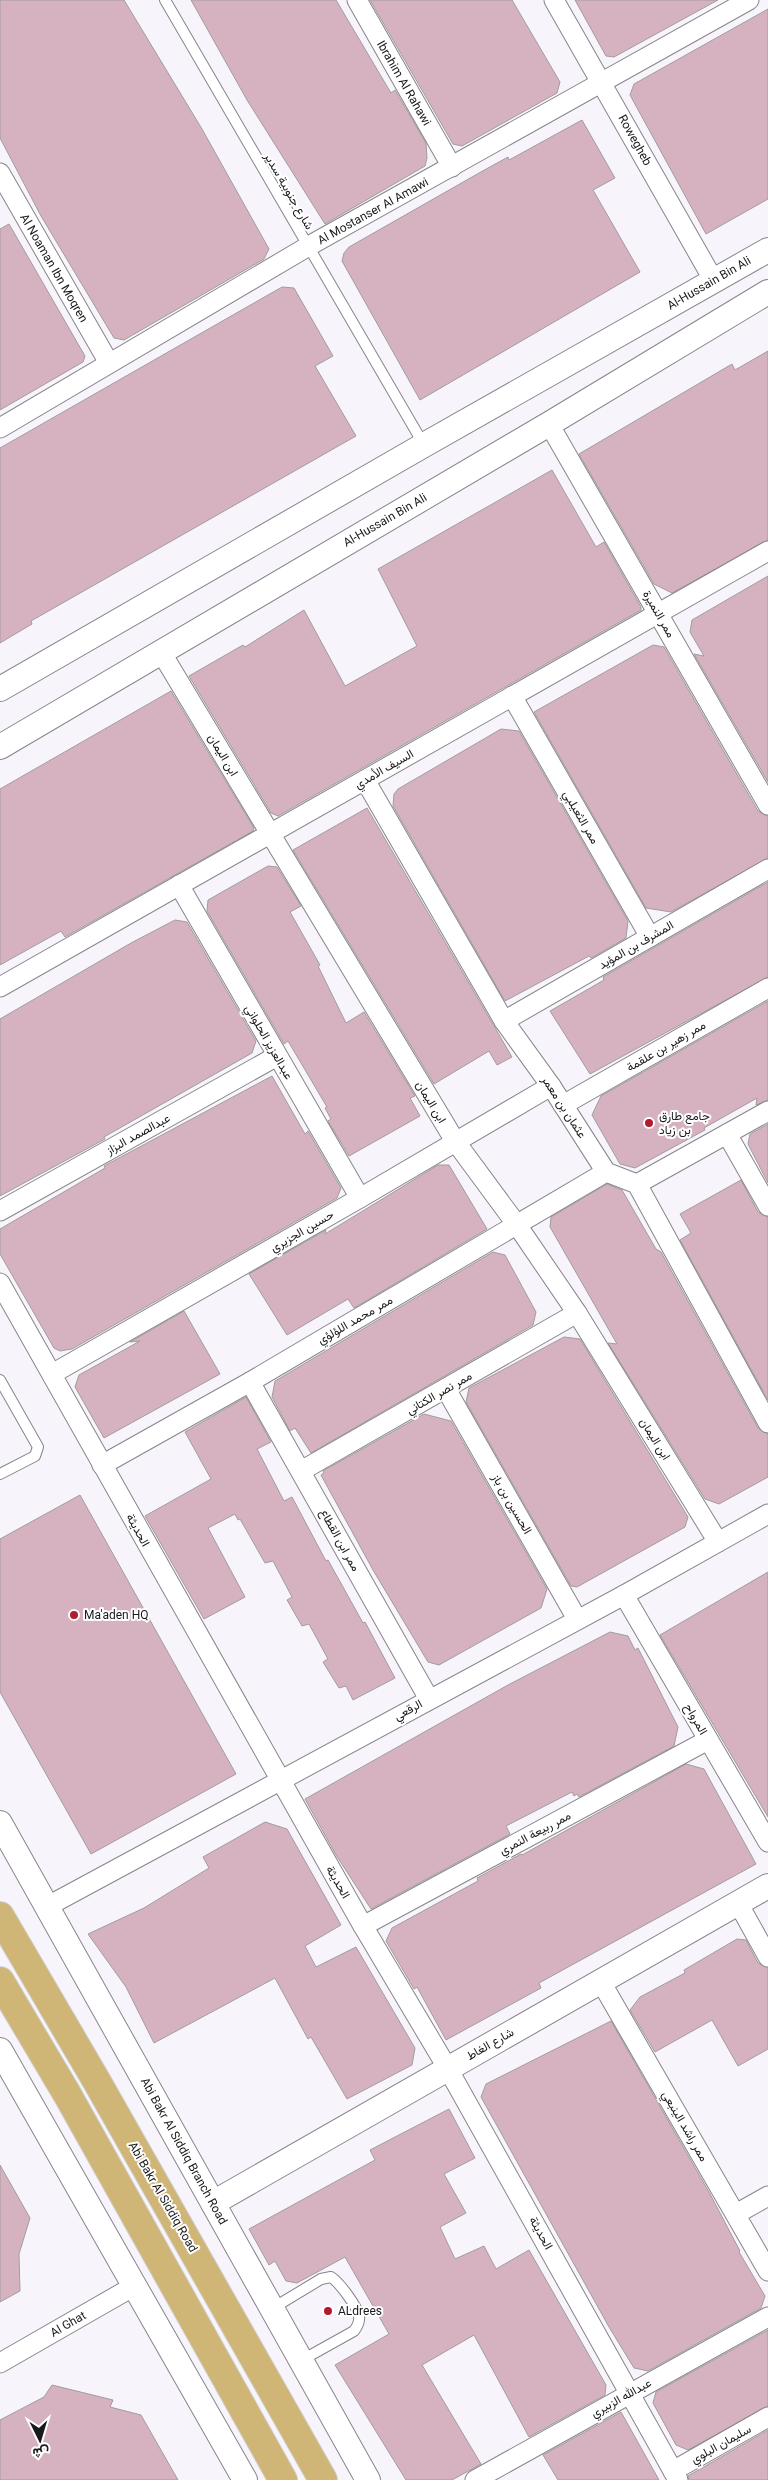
<svg xmlns="http://www.w3.org/2000/svg" width="768" height="2480" font-family="Roboto,Vazirmatn,sans-serif">
  <rect width="100%" height="100%" fill="#f7f5fb"/>
  <g fill="#d6b2c0" stroke="#a29c9e">
    <path d="M 0,0 L 124,0 L 202,129 L 269,249 L 264,259 L 124,340 L 114,338 L 41,216 L 0,138 Z"/>
    <path d="M 191,0 L 336,0 L 391,93 L 395,90 L 426,143 L 427,158 L 425,166 L 325,224 L 247,100 Z"/>
    <path d="M 370,0 L 512,0 L 560,82 L 557,93 L 462,146 L 453,144 Z"/>
    <path d="M 575,0 L 718,0 L 614,57 L 606,56 Z"/>
    <path d="M 768,9 L 768,199 L 706,234 L 630,95 L 634,84 Z"/>
    <path d="M 582,120 L 615,178 L 593,190 L 640,272 L 420,400 L 342,261 L 344,253 L 349,247 L 479,173 L 508,157 L 509,160 Z"/>
    <path d="M 9,224 L 85,356 L 83,362 L 0,410 L 0,229 Z"/>
    <path d="M 282,287 L 294,288 L 333,356 L 315,366 L 356,436 L 31,621 L 32,624 L 0,643 L 0,448 Z"/>
    <path d="M 768,351 L 768,540 L 672,593 L 654,584 L 579,454 L 732,364 L 735,370 Z"/>
    <path d="M 552,470 L 596,547 L 604,542 L 641,607 L 641,610 L 278,816 L 271,813 L 189,676 L 243,645 L 245,647 L 304,610 L 345,686 L 417,646 L 378,569 Z"/>
    <path d="M 768,576 L 768,782 L 694,654 L 704,656 L 690,632 L 692,620 Z"/>
    <path d="M 653,645 L 664,647 L 758,811 L 768,816 L 768,858 L 671,912 L 646,908 L 534,712 Z"/>
    <path d="M 171,691 L 254,828 L 253,831 L 65,937 L 61,931 L 0,965 L 0,789 Z"/>
    <path d="M 501,729 L 519,731 L 628,921 L 626,938 L 591,958 L 589,956 L 505,1001 L 393,806 L 394,794 L 398,789 Z"/>
    <path d="M 367,808 L 512,1057 L 497,1065 L 489,1051 L 434,1084 L 293,850 Z"/>
    <path d="M 268,866 L 277,867 L 301,906 L 290,912 L 320,965 L 318,966 L 346,1023 L 364,1012 L 415,1096 L 410,1098 L 420,1116 L 349,1156 L 328,1121 L 331,1119 L 325,1108 L 327,1107 L 288,1041 L 284,1044 L 207,911 L 208,900 Z"/>
    <path d="M 768,882 L 768,977 L 590,1074 L 550,1011 L 604,980 L 603,977 Z"/>
    <path d="M 175,920 L 187,922 L 256,1041 L 252,1053 L 104,1137 L 105,1139 L 0,1196 L 0,1019 L 131,943 Z"/>
    <path d="M 768,1001 L 768,1100 L 756,1105 L 757,1098 L 704,1128 L 705,1130 L 635,1168 L 620,1164 L 592,1115 L 601,1096 Z"/>
    <path d="M 272,1076 L 305,1134 L 308,1131 L 341,1188 L 337,1198 L 72,1349 L 60,1351 L 54,1348 L 0,1254 L 0,1229 L 105,1168 L 104,1166 Z"/>
    <path d="M 768,1124 L 768,1183 L 748,1144 L 750,1134 Z"/>
    <path d="M 438,1165 L 449,1165 L 487,1229 L 354,1308 L 348,1299 L 287,1335 L 249,1274 L 326,1230 L 325,1234 Z"/>
    <path d="M 741,1180 L 758,1212 L 768,1217 L 768,1400 L 680,1240 L 691,1233 L 680,1214 Z"/>
    <path d="M 607,1184 L 622,1190 L 656,1249 L 661,1252 L 758,1428 L 768,1434 L 768,1477 L 719,1504 L 705,1499 L 608,1343 L 617,1344 L 550,1227 L 551,1217 Z"/>
    <path d="M 493,1252 L 505,1255 L 536,1312 L 533,1325 L 311,1453 L 295,1428 L 290,1431 L 272,1397 L 275,1381 Z"/>
    <path d="M 184,1311 L 220,1374 L 104,1438 L 75,1387 L 79,1375 L 140,1341 L 130,1342 Z"/>
    <path d="M 564,1337 L 580,1339 L 688,1517 L 685,1527 L 577,1587 L 571,1586 L 466,1402 L 469,1388 Z"/>
    <path d="M 246,1397 L 271,1442 L 257,1449 L 284,1501 L 292,1497 L 326,1561 L 328,1560 L 363,1623 L 365,1622 L 395,1678 L 353,1700 L 346,1686 L 339,1688 L 323,1662 L 328,1659 L 309,1624 L 302,1626 L 287,1600 L 292,1597 L 273,1561 L 265,1563 L 240,1519 L 238,1520 L 235,1514 L 208,1528 L 245,1597 L 204,1619 L 145,1516 L 211,1479 L 185,1432 Z"/>
    <path d="M 424,1414 L 451,1421 L 547,1589 L 541,1608 L 439,1665 L 428,1662 L 373,1570 L 321,1475 L 324,1473 L 323,1471 Z"/>
    <path d="M 80,1495 L 236,1774 L 91,1854 L 0,1692 L 0,1539 Z"/>
    <path d="M 768,1572 L 768,1817 L 660,1635 Z"/>
    <path d="M 610,1632 L 628,1636 L 635,1650 L 638,1648 L 678,1727 L 674,1746 L 579,1797 L 577,1794 L 574,1796 L 572,1792 L 506,1826 L 510,1834 L 371,1909 L 336,1855 L 305,1799 L 508,1685 Z"/>
    <path d="M 686,1764 L 704,1769 L 756,1864 L 539,1983 L 541,1988 L 446,2040 L 417,1987 L 414,1989 L 386,1941 L 392,1928 L 478,1881 L 477,1878 L 521,1854 L 522,1855 Z"/>
    <path d="M 265,1822 L 287,1829 L 341,1925 L 305,1946 L 316,1967 L 356,1947 L 415,2048 L 412,2065 L 347,2099 L 311,2037 L 308,2039 L 275,1978 L 154,2043 L 126,1987 L 88,1934 L 144,1908 L 209,1868 L 203,1857 Z"/>
    <path d="M 737,1939 L 746,1940 L 758,1963 L 768,1968 L 768,2049 L 738,2066 L 712,2020 L 655,2052 L 630,2010 L 640,1997 L 685,1973 L 684,1970 Z"/>
    <path d="M 611,2021 L 709,2192 L 740,2251 L 739,2252 L 765,2296 L 761,2308 L 648,2371 L 634,2368 L 609,2327 L 481,2097 L 486,2084 Z"/>
    <path d="M 449,2109 L 475,2158 L 444,2174 L 466,2213 L 440,2227 L 455,2259 L 484,2246 L 496,2269 L 529,2250 L 606,2385 L 605,2395 L 529,2437 L 474,2335 L 422,2365 L 481,2464 L 452,2480 L 406,2480 L 335,2365 L 389,2334 L 345,2257 L 297,2283 L 286,2281 L 275,2261 L 269,2265 L 249,2229 L 375,2160 L 370,2150 Z"/>
    <path d="M 0,2165 L 30,2218 L 19,2254 L 20,2291 L 0,2302 Z"/>
    <path d="M 768,2330 L 768,2406 L 688,2450 L 676,2445 L 653,2403 L 656,2392 Z"/>
    <path d="M 52,2385 L 113,2400 L 110,2407 L 141,2415 L 178,2480 L 0,2480 L 0,2420 L 44,2397 Z"/>
    <path d="M 621,2412 L 659,2480 L 558,2480 L 543,2455 Z"/>
    <path d="M 768,2430 L 768,2480 L 689,2480 L 688,2476 Z"/>
  </g>
  <g fill="none" stroke-linecap="round" stroke-linejoin="round">
    <g stroke="#87858a" stroke-width="12">
      <g id="service">
        <path d="M 165,0 L 424,445"/>
        <path d="M 0,1380 L 38,1447 L 35,1456 L 0,1474"/>
        <path d="M 273,2308 L 321,2279 L 331,2277 C 339,2282 357,2306 359,2316 C 360,2322 357,2327 354,2331 L 302,2360"/>
      </g>
    </g>
    <g stroke="#87858a" stroke-width="21">
      <g id="minor">
        <path d="M 357,0 L 452,167"/>
        <path d="M 554,0 L 714,281"/>
        <path d="M 0,173 L 109,363"/>
        <path d="M 549,424 L 768,805"/>
        <path d="M 0,428 L 307,247 L 749,0"/>
        <path d="M 161,652 L 455,1141 L 517,1225 L 577,1313 L 718,1542"/>
        <path d="M 512,696 L 650,937"/>
        <path d="M 365,780 L 504,1021 L 551,1086 L 606,1172 L 637,1184 L 768,1423"/>
        <path d="M 179,885 L 360,1198"/>
        <path d="M 0,987 L 768,551"/>
        <path d="M 504,1021 L 768,869"/>
        <path d="M 563,1105 L 768,988"/>
        <path d="M 727,1134 L 768,1206"/>
        <path d="M 637,1184 L 768,1111"/>
        <path d="M 0,1211 L 277,1056"/>
        <path d="M 0,1283 L 363,1926 L 448,2069 L 678,2480"/>
        <path d="M 52,1374 L 360,1198 L 551,1086"/>
        <path d="M 250,1382 L 429,1699"/>
        <path d="M 446,1389 L 577,1619"/>
        <path d="M 102,1465 L 250,1382 L 606,1172"/>
        <path d="M 301,1471 L 577,1313"/>
        <path d="M 624,1595 L 768,1842"/>
        <path d="M 738,1903 L 768,1957"/>
        <path d="M 48,1906 L 624,1595 L 768,1514"/>
        <path d="M 363,1926 L 708,1740"/>
        <path d="M 601,1982 L 768,2271"/>
        <path d="M 736,2214 L 768,2196"/>
        <path d="M 0,2363 L 136,2285"/>
        <path d="M 673,2471 L 768,2417"/>
        <path d="M 475,2480 L 768,2317"/>
      </g>
    </g>
    <g stroke="#87858a" stroke-width="26">
      <g id="tertiary">
        <path d="M 0,689 L 424,445 L 768,250"/>
        <path d="M 0,747 L 549,424 L 768,292"/>
        <path d="M 0,1823 L 368,2480"/>
        <path d="M 0,2050 L 245,2480"/>
        <path d="M 213,2203 L 768,1886"/>
      </g>
    </g>
    <g stroke="#d1d1d1" stroke-width="30">
      <g id="primary">
        <path d="M 0,1916 L 96,2080 L 323,2480"/>
        <path d="M 0,1981 L 67,2094 L 283,2480"/>
      </g>
    </g>
    <use href="#service" stroke="#fff" stroke-width="10"/>
    <use href="#minor" stroke="#fff" stroke-width="19"/>
    <use href="#tertiary" stroke="#fff" stroke-width="24"/>
    <use href="#primary" stroke="#cfb676" stroke-width="28"/>
  </g>
  <g fill="#af1c2d" stroke="#fff" stroke-width="2">
    <circle cx="649" cy="1123" r="5"/>
    <circle cx="74" cy="1615" r="5"/>
    <circle cx="328" cy="2311" r="5"/>
  </g>
  <g text-anchor="middle" stroke-width="4" stroke-linejoin="round" paint-order="stroke">
    <g font-size="12" fill="#19181a" stroke="#fff">
      <text transform="translate(404 83) rotate(60)" y="4">Ibrahim Al Rahawi</text>
      <text transform="translate(635 140) rotate(61)" y="4">Rowegheb</text>
      <text transform="translate(289 191) rotate(60)" y="4">شارع جنوبية سدير</text>
      <text transform="translate(373 211) rotate(-29)" y="4">Al Mostanser Al Amawi</text>
      <text transform="translate(54 268) rotate(60)" y="4">Al Noaman Ibn Moqren</text>
      <text transform="translate(709 283) rotate(-30)" y="4">Al-Hussain Bin Ali</text>
      <text transform="translate(385 520) rotate(-30)" y="4">Al-Hussain Bin Ali</text>
      <text transform="translate(659 614) rotate(60)" y="4">ممر النميرة</text>
      <text transform="translate(223 755) rotate(59)" y="4">ابن اليمان</text>
      <text transform="translate(384 769) rotate(-30)" y="4">السيف الأمدي</text>
      <text transform="translate(581 817) rotate(60)" y="4">ممر الثعيلبي</text>
      <text transform="translate(636 945) rotate(-30)" y="4">المشرف بن المؤيد</text>
      <text transform="translate(269 1042) rotate(60)" y="4">عبدالعزيز الحلواني</text>
      <text transform="translate(666 1046) rotate(-30)" y="4">ممر زهير بن علقمة</text>
      <text transform="translate(431 1102) rotate(59)" y="4">ابن اليمان</text>
      <text transform="translate(564 1107) rotate(57)" y="4">عثمان بن معمر</text>
      <text transform="translate(138 1134) rotate(-29)" y="4">عبدالصمد البزاز</text>
      <text transform="translate(302 1231) rotate(-30)" y="4">حسين الجزيري</text>
      <text transform="translate(355 1320) rotate(-30)" y="4">ممر محمد اللؤلؤي</text>
      <text transform="translate(439 1393) rotate(-30)" y="4">ممر نصر الكتاني</text>
      <text transform="translate(655 1439) rotate(58)" y="4">ابن اليمان</text>
      <text transform="translate(512 1504) rotate(60)" y="4">الحسين بن باز</text>
      <text transform="translate(138 1530) rotate(61)" y="4">الحديثة</text>
      <text transform="translate(340 1540) rotate(61)" y="4">ممر ابن القطاع</text>
      <text transform="translate(408 1710) rotate(-29)" y="4">الرقعي</text>
      <text transform="translate(696 1719) rotate(60)" y="4">المرواح</text>
      <text transform="translate(535 1833) rotate(-28)" y="4">ممر ربيعة النمري</text>
      <text transform="translate(338 1882) rotate(60)" y="4">الحديثة</text>
      <text transform="translate(490 2044) rotate(-30)" y="4">شارع الغاط</text>
      <text transform="translate(685 2126) rotate(60)" y="4">ممر راشد الينبعي</text>
      <text transform="translate(184 2151) rotate(61)" y="4">Abi Bakr Al Siddiq Branch Road</text>
      <text transform="translate(163 2197) rotate(60)" y="4">Abi Bakr Al Siddiq Road</text>
      <text transform="translate(541 2233) rotate(61)" y="4">الحديثة</text>
      <text transform="translate(68 2324) rotate(-30)" y="4">Al Ghat</text>
      <text transform="translate(621 2398) rotate(-29)" y="4">عبدالله الزبيري</text>
      <text transform="translate(721 2444) rotate(-29)" y="4">سليمان البلوي</text>
    </g>
    <g font-size="12" fill="#19181a" stroke="#fff" text-anchor="start">
      <text x="659" y="1120">جامع طارق<tspan x="659" dy="14">بن زياد</tspan></text>
      <text x="84" y="1619">Ma'aden HQ</text>
      <text x="338" y="2315">ALdrees</text>
    </g>
  </g>
  <g transform="translate(40 2440) rotate(175)" stroke="#ffffff" stroke-width="4" paint-order="stroke">
  <path d="M0-4L9 19L0 12L-9 19Z" fill="#19181a"/>
  <text y="-8" font-size="14" font-weight="bold" text-anchor="middle" fill="#19181a">ش</text>
  </g>
</svg>
